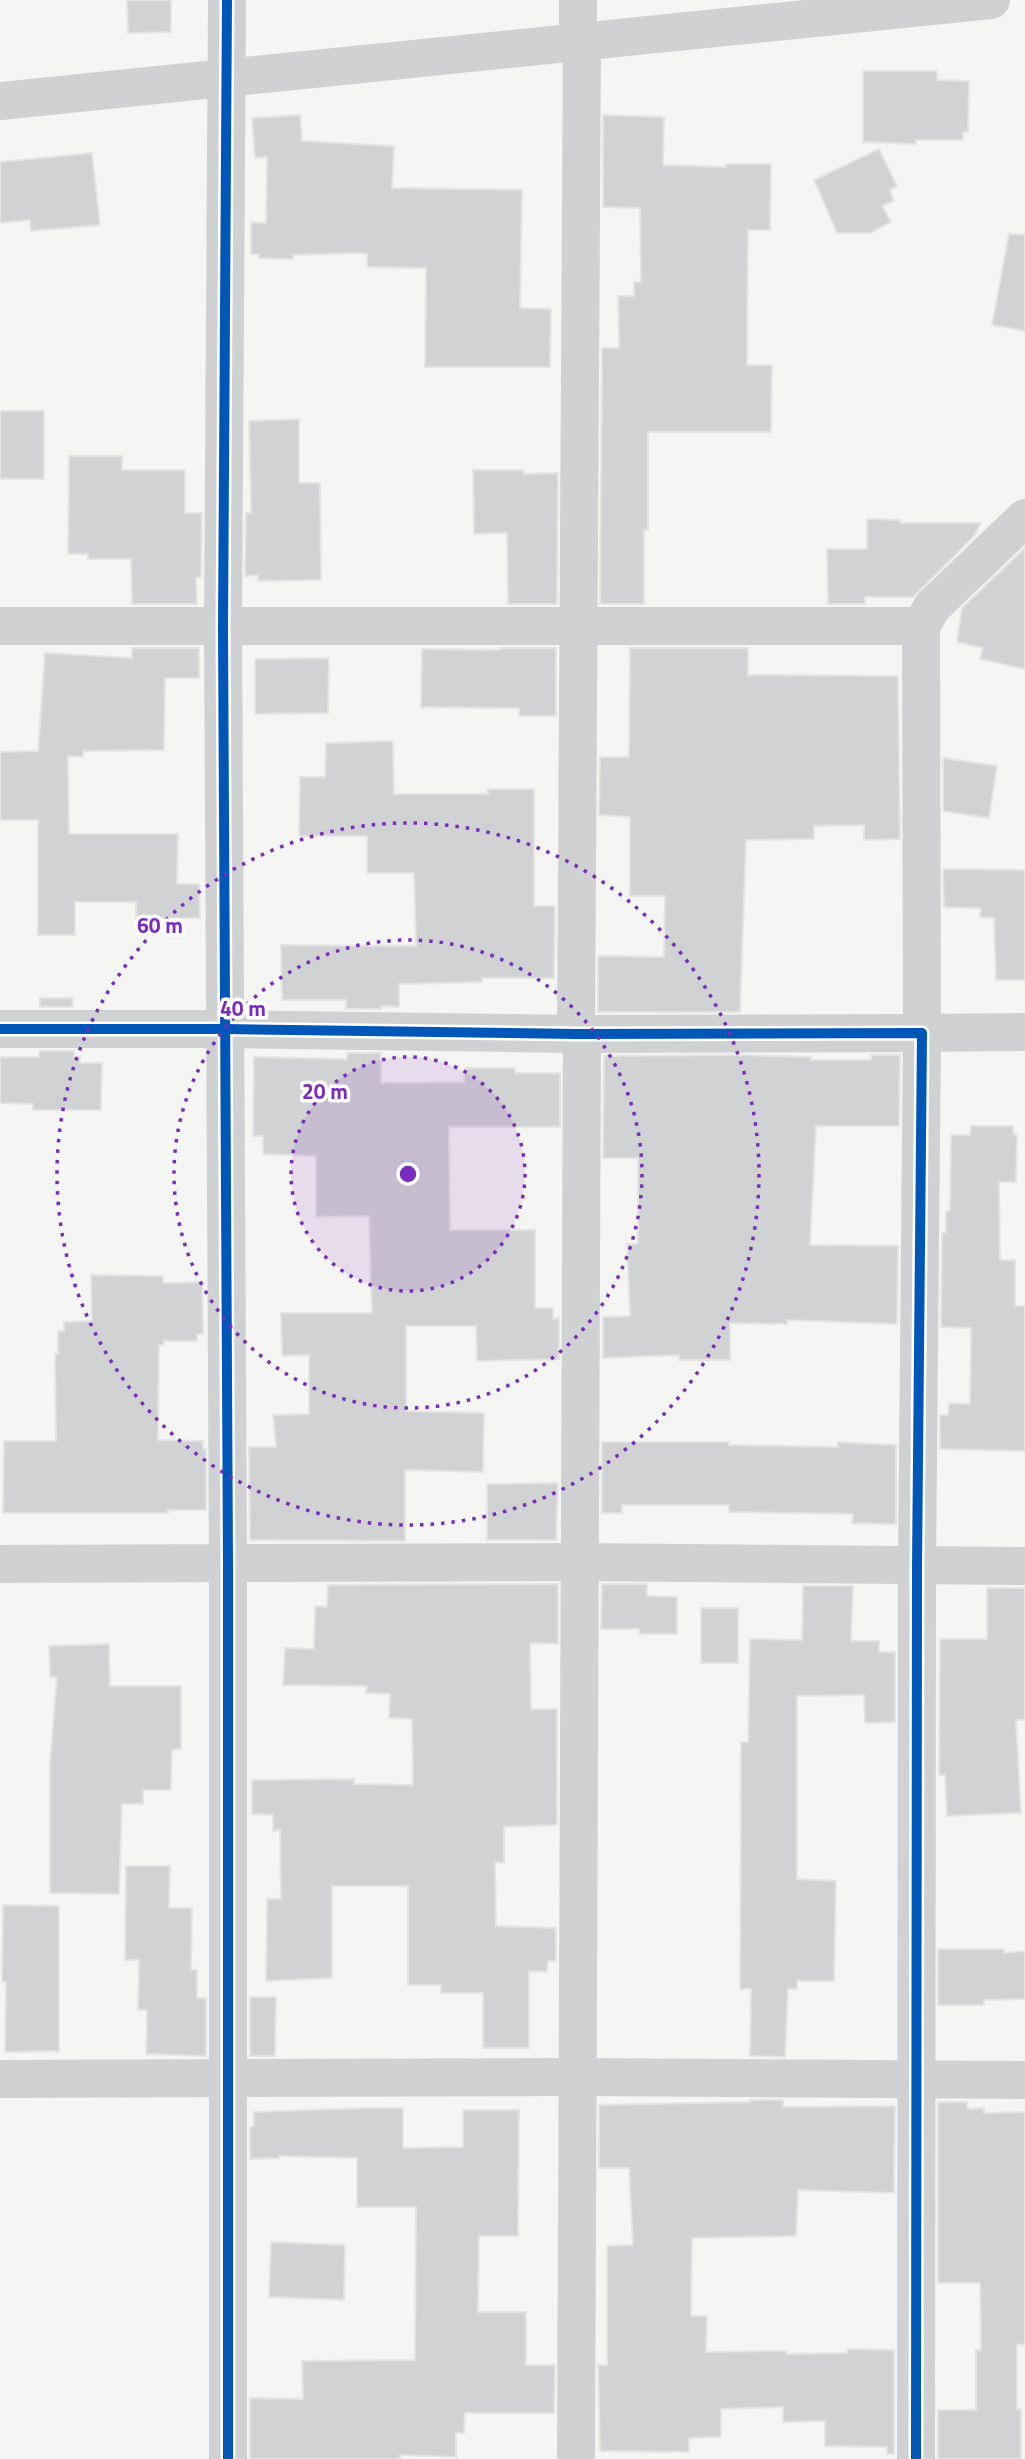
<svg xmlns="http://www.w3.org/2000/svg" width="1025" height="2459" font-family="'Titillium Web',sans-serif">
  <rect width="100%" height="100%" fill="#f5f5f3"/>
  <g fill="#d1d2d3" stroke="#e4e4e3" stroke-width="2">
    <path d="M 127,0 L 171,0 L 171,32 L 128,33 Z"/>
    <path d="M 863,71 L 937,71 L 937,80 L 969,81 L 968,132 L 963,132 L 963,140 L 916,140 L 916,144 L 863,142 Z"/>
    <path d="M 300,115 L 302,141 L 394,146 L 392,188 L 522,190 L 520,308 L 551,309 L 550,367 L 425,367 L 426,268 L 367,267 L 367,254 L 359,253 L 293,255 L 293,259 L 259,258 L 259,254 L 251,254 L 251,222 L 266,223 L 267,157 L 255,158 L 252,118 Z"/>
    <path d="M 603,115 L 664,117 L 663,165 L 726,167 L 726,164 L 771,164 L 770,230 L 748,230 L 747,365 L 772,365 L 771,432 L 648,432 L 648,530 L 644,530 L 644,604 L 600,604 L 602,348 L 619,348 L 618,296 L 634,296 L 634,282 L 641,282 L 640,208 L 603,207 Z"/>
    <path d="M 879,149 L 897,186 L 890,190 L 894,201 L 882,206 L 891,222 L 870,233 L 837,233 L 814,180 Z"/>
    <path d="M 92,153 L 100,225 L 31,231 L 30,220 L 0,223 L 0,162 Z"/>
    <path d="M 1009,234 L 1025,235 L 1025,331 L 992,325 Z"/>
    <rect x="0" y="411" width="44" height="68"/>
    <path d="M 299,419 L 299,483 L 320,483 L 321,580 L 258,581 L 258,575 L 245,576 L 246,513 L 251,513 L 249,421 Z"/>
    <path d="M 69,456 L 122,456 L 122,470 L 185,470 L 185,513 L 202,513 L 201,577 L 196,578 L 197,604 L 132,604 L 131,559 L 88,559 L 88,554 L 68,554 Z"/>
    <path d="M 473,470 L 523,470 L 524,474 L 558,473 L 557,604 L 508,604 L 507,533 L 474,534 Z"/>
    <path d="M 867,519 L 900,520 L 900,523 L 981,523 L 974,536 L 913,597 L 865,597 L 865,604 L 828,604 L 827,549 L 867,549 Z"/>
    <path d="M 1025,548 L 1025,669 L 980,659 L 983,648 L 957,642 L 962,608 Z"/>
    <path d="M 132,648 L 199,648 L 199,678 L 165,678 L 164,750 L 83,751 L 83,757 L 68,756 L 69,834 L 178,834 L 177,884 L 199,884 L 200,918 L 136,918 L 136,902 L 75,902 L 75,935 L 38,935 L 38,820 L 0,820 L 0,752 L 38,751 L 45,653 L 132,658 Z"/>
    <path d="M 500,648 L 556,648 L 556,716 L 519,716 L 519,708 L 421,707 L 422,649 L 500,650 Z"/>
    <path d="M 630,648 L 748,648 L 748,675 L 898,676 L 900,839 L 864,840 L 864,825 L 814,826 L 814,839 L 746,840 L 740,1012 L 598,1012 L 598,956 L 664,957 L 665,896 L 630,896 L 630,817 L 599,815 L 600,757 L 629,757 Z"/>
    <path d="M 329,658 L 328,713 L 255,714 L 255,659 Z"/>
    <path d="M 393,741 L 394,794 L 488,794 L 488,789 L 534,789 L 534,906 L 555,906 L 554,978 L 482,978 L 482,982 L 399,984 L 399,1007 L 381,1006 L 381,1009 L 346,1009 L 346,1000 L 282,1000 L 281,945 L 416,946 L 414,873 L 367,873 L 367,836 L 299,836 L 300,777 L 325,777 L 326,743 Z"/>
    <path d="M 943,758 L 997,766 L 989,818 L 943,811 Z"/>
    <path d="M 943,869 L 1025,870 L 1025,980 L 996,980 L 994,918 L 980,917 L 981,908 L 944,907 Z"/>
    <path d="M 40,998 L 72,998 L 73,1007 L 40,1007 Z"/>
    <path d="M 39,1051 L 74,1051 L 74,1057 L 80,1057 L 80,1063 L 102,1063 L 101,1110 L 33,1110 L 33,1104 L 0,1103 L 0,1057 L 39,1057 Z"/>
    <path d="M 347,1053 L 381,1053 L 381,1083 L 464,1082 L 465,1068 L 515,1068 L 515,1073 L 560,1073 L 560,1127 L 449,1127 L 450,1230 L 535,1230 L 535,1308 L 553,1308 L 553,1319 L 559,1318 L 559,1359 L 477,1361 L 476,1326 L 406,1326 L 406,1411 L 484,1413 L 483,1472 L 405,1470 L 405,1541 L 250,1540 L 249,1447 L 276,1447 L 273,1415 L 309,1414 L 309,1355 L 282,1356 L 281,1313 L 372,1313 L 369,1216 L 316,1217 L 316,1156 L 263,1154 L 263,1136 L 253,1136 L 254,1057 L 347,1059 Z"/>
    <path d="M 739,1055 L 811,1057 L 811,1060 L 871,1060 L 871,1055 L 900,1055 L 899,1126 L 816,1126 L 810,1245 L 898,1246 L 897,1324 L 787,1320 L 787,1324 L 730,1323 L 730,1360 L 679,1360 L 679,1355 L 603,1358 L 603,1317 L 630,1316 L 627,1244 L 638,1244 L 638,1158 L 603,1158 L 604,1056 Z"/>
    <path d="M 971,1126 L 1013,1126 L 1013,1134 L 1017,1135 L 1016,1182 L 999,1182 L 1000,1260 L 1015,1260 L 1015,1306 L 1025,1306 L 1025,1451 L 940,1449 L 940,1415 L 948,1415 L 949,1403 L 970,1404 L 971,1328 L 941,1327 L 942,1233 L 946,1233 L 946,1211 L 950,1211 L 951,1135 L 970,1135 Z"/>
    <path d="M 91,1275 L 163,1276 L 163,1283 L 202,1282 L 203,1334 L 197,1334 L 197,1341 L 164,1341 L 164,1345 L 159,1345 L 158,1440 L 203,1441 L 203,1449 L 206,1449 L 206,1510 L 168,1510 L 168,1513 L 3,1513 L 4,1441 L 56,1441 L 55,1354 L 58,1354 L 58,1331 L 64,1331 L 64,1322 L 92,1321 Z"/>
    <path d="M 602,1442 L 729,1442 L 729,1445 L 838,1447 L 838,1442 L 896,1445 L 896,1524 L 852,1523 L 853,1514 L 729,1512 L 729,1505 L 622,1505 L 622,1513 L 602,1513 Z"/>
    <path d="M 558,1483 L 556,1540 L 487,1540 L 487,1484 Z"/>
    <path d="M 558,1584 L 558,1644 L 530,1643 L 531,1709 L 557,1709 L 557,1825 L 504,1827 L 504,1863 L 495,1862 L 496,1926 L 556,1928 L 556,1961 L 548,1961 L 547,1972 L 529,1971 L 529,2048 L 483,2048 L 483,1993 L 441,1993 L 441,1985 L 408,1985 L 408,1886 L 332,1886 L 332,1978 L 266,1981 L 267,1899 L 281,1899 L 280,1830 L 273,1831 L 273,1815 L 252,1814 L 252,1780 L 354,1779 L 354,1784 L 413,1785 L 412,1719 L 389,1718 L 390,1694 L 366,1693 L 367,1686 L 283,1685 L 285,1648 L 314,1649 L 315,1606 L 327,1607 L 328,1585 Z"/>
    <path d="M 602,1584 L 647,1584 L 647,1596 L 677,1597 L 677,1634 L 640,1634 L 639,1629 L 601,1629 Z"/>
    <path d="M 803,1586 L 853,1586 L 851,1641 L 879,1641 L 879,1652 L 895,1652 L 895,1722 L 865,1723 L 864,1695 L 797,1696 L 797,1879 L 836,1881 L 834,1981 L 797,1981 L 797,1989 L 788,1989 L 785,2057 L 750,2056 L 751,1989 L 740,1989 L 741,1742 L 748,1742 L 750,1639 L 802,1640 Z"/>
    <path d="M 987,1588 L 1025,1588 L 1025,1720 L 1016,1720 L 1021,1813 L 947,1816 L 945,1775 L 939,1775 L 940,1639 L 987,1639 Z"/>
    <rect x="701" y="1608" width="37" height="55"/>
    <path d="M 109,1644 L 110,1686 L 181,1686 L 181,1749 L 172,1750 L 171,1790 L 143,1790 L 143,1804 L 122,1804 L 119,1894 L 50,1893 L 50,1762 L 57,1677 L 50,1677 L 49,1646 Z"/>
    <path d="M 126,1866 L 170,1866 L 169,1908 L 192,1908 L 191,1970 L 197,1970 L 197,1998 L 206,1998 L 206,2056 L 146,2054 L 147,2010 L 138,2010 L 139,1960 L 125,1960 Z"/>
    <path d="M 3,1905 L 59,1906 L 59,2051 L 5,2052 L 6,1982 L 2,1982 Z"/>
    <path d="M 938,1949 L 1004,1949 L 1004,1953 L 1025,1951 L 1025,1999 L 984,2000 L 984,2005 L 938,2005 Z"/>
    <path d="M 250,1997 L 276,1997 L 275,2056 L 250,2056 Z"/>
    <path d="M 750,2100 L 783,2100 L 783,2107 L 895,2106 L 894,2193 L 798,2190 L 796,2236 L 692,2238 L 691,2316 L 707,2316 L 706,2352 L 787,2351 L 787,2354 L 847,2353 L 847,2349 L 894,2350 L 894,2454 L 887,2454 L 887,2447 L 825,2446 L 825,2421 L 783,2422 L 783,2407 L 721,2409 L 721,2437 L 689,2438 L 689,2452 L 600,2451 L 598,2365 L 607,2365 L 607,2246 L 633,2245 L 629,2168 L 599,2168 L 599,2105 L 750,2102 Z"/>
    <path d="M 938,2102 L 967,2102 L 968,2109 L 984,2108 L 984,2113 L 1025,2112 L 1025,2344 L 1017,2345 L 1017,2409 L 1021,2409 L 1021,2459 L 938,2459 L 938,2410 L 976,2410 L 976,2350 L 981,2350 L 980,2283 L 938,2283 Z"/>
    <path d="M 367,2108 L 403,2108 L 403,2148 L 463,2147 L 463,2110 L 519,2110 L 518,2236 L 479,2236 L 478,2312 L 526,2312 L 526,2365 L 555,2365 L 554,2413 L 465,2413 L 464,2433 L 456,2433 L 456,2457 L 400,2455 L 400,2459 L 250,2459 L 250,2398 L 303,2399 L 302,2361 L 415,2360 L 416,2207 L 357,2207 L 357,2158 L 279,2156 L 279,2158 L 250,2159 L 250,2127 L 254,2126 L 254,2112 Z"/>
    <path d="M 271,2242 L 345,2245 L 344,2300 L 269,2297 Z"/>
  </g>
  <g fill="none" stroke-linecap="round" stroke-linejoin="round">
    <g stroke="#d0d1d2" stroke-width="38">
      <path d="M 227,0 L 223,627 L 228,1564 L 228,2459"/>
      <path d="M 578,43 L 578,0"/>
      <path d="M 0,101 L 991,0"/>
      <path d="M 1025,518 L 932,607 L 921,626 L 922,1033 L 1025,1032"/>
      <path d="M 0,626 L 921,626"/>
      <path d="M 0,1029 L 224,1029 L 576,1034 L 922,1033 L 917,1566 L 916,2459"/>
      <path d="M 576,1034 L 582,43"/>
      <path d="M 0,1564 L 579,1562 L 1025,1566"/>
      <path d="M 0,2079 L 576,2077 L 1025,2080"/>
      <path d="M 576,2459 L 582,1034"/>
    </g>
    <g stroke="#fff" stroke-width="15">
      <g id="cycleway">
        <path d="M 227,0 L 223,627 L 228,1564 L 228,2459"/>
        <path d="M 0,1029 L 224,1029 L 576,1034 L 922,1033 L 917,1566 L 916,2459"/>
      </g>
    </g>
    <use href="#cycleway" stroke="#0057b8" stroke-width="10"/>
  </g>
  <circle cx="408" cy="1174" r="117" fill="#7b2cbf" fill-opacity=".12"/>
  <g fill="none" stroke="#7b2cbf" stroke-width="3.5" stroke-dasharray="3.5 7">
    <circle cx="408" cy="1174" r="117"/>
    <circle cx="408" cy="1174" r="234"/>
    <circle cx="408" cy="1174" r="351"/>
  </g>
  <circle cx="408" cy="1174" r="10" fill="#7b2cbf" stroke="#fff" stroke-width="3.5"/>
  <g font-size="21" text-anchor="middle" font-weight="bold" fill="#7b2cbf" stroke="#fff" stroke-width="7" stroke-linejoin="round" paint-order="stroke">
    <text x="160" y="933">60 m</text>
    <text x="243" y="1016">40 m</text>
    <text x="325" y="1099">20 m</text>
  </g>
</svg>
